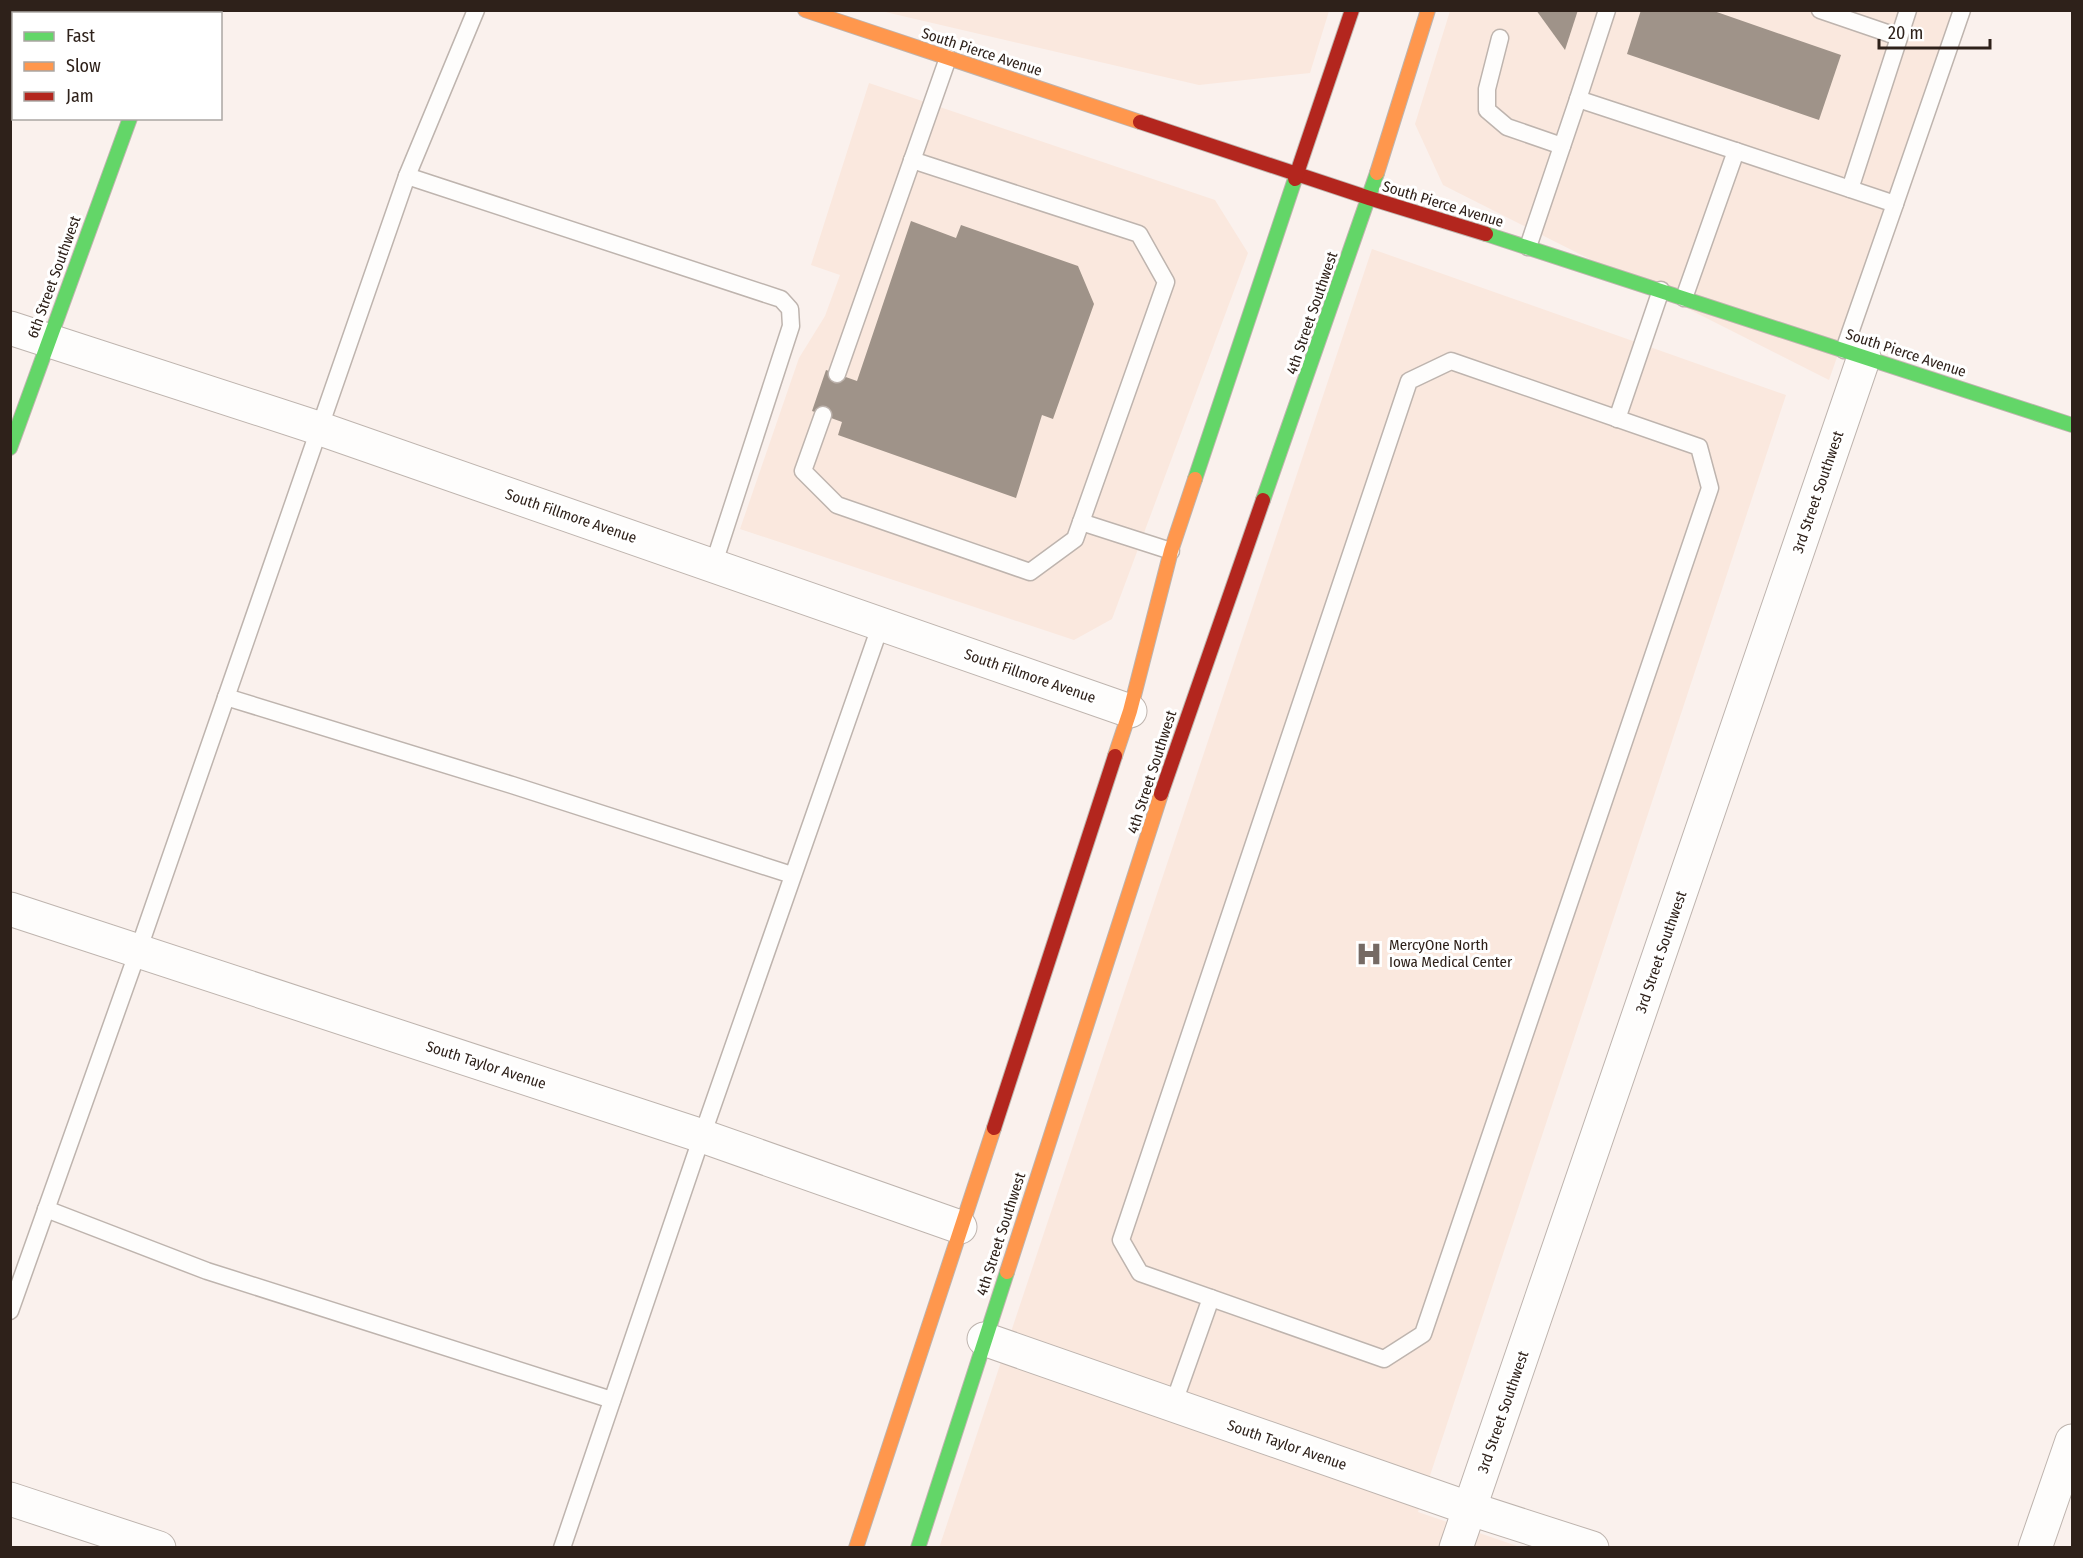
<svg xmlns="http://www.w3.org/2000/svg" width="2083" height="1558" font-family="'Fira Sans Condensed',sans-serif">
  <rect width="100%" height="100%" fill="#faf1ed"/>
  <g fill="#fae8de">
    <path d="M 881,11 L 1329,11 L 1310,73 L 1199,85 Z"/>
    <path d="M 1450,11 L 1958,11 L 1829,380 L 1443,185 L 1415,124 Z"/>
    <path d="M 869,83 L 1215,200 L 1248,253 L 1112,619 L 1074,640 L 740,529 L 799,358 L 825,316 L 840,275 L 811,265 Z"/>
    <path d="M 1372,249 L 1786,395 L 1418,1512 L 1520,1547 L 939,1548 Z"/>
  </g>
  <g fill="#9f9389">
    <path d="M 1536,10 L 1578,10 L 1565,50 Z"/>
    <path d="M 1641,10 L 1711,10 L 1841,55 L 1819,120 L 1627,54 Z"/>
    <path d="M 911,221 L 956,238 L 961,225 L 1078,266 L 1094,304 L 1053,419 L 1042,415 L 1016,498 L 838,435 L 842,422 L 812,411 L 826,370 L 857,381 Z"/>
  </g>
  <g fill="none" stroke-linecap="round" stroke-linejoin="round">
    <g stroke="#beb4ae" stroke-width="19">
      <g id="lane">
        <path d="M 1820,10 L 1899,37"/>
        <path d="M 1500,38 L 1487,89 L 1487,110 L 1507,127 L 1562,146"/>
        <path d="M 1578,99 L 1607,10"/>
        <path d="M 407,176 L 781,299 L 790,309 L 791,326 L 713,566"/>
        <path d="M 1850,189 L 1908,10"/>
        <path d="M 1895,204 L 1962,10"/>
        <path d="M 1528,247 L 1578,99 L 1736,151"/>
        <path d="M 1684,298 L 1736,151 L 1895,204 L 1844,350"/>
        <path d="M 1451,361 L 1699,447 L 1710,488 L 1423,1334 L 1384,1359 L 1140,1273 L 1121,1240 L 1409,381 Z"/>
        <path d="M 837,374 L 948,58"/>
        <path d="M 823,415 L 803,471 L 837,505 L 1030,572 L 1075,539 L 1166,282 L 1139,234 L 912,160"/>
        <path d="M 1617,419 L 1661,290"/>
        <path d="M 1081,522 L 1171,551"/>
        <path d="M 226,697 L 512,785 L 792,875"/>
        <path d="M 46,1209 L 207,1271 L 612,1400"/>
        <path d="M 10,1311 L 138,951 L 407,176 L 476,10"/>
        <path d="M 1173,1405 L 1211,1298"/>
        <path d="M 562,1548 L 702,1136 L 881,624"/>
      </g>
    </g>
    <g stroke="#beb4ae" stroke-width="35">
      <g id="street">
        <path d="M 10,328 L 318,428 L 1130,711"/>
        <path d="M 10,909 L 702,1136 L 960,1227"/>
        <path d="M 984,1339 L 1471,1509 L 1592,1548"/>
        <path d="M 10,1499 L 159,1548"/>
        <path d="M 1456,1548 L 1864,357"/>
        <path d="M 2035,1548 L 2072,1441"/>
      </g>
    </g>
    <g stroke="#beb4ae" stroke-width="16">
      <g id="fast">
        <path d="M 1486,234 L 2072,425"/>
        <path d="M 10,448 L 130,118"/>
        <path d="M 1195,479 L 1295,179"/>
        <path d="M 1263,500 L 1377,173"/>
        <path d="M 918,1548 L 1007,1272"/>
      </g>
    </g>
    <g stroke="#beb4ae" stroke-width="16">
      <g id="slow">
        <path d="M 805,10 L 1140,122"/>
        <path d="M 1377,173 L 1428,10"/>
        <path d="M 1115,756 L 1130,711 L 1171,551 L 1195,479"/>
        <path d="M 1007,1272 L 1161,794"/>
        <path d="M 856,1548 L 994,1128"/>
      </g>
    </g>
    <g stroke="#beb4ae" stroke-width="16">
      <g id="jam">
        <path d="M 169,14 L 170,10"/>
        <path d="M 1140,122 L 1369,198 L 1486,234"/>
        <path d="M 1295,179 L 1352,10"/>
        <path d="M 1161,794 L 1263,500"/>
        <path d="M 994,1128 L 1115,756"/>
      </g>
    </g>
    <use href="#lane" stroke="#fefdfc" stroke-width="16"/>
    <use href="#street" stroke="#fefdfc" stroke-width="33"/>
    <use href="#fast" stroke="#63d668" stroke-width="14"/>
    <use href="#slow" stroke="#ff974d" stroke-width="14"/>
    <use href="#jam" stroke="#b3261e" stroke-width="14"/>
  </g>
  <defs>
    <g id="hospital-bare" transform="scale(2.07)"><path d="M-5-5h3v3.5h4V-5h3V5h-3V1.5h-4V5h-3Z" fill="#756a64" stroke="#fff" stroke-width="2.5" paint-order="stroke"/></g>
  </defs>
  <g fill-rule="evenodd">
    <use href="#hospital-bare" x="1369" y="954"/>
  </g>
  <g text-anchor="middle" stroke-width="6" stroke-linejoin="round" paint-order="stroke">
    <g font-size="15" fill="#2e211a" stroke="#fff">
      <text transform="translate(982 52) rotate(18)" y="5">South Pierce Avenue</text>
      <text transform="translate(1443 204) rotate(17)" y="5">South Pierce Avenue</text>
      <text transform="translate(54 277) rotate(-70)" y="5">6th Street Southwest</text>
      <text transform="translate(1312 313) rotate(-71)" y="5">4th Street Southwest</text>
      <text transform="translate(1906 353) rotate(18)" y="5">South Pierce Avenue</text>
      <text transform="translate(1818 492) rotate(-71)" y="5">3rd Street Southwest</text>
      <text transform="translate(571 516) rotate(19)" y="5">South Fillmore Avenue</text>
      <text transform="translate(1030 676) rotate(19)" y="5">South Fillmore Avenue</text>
      <text transform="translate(1152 772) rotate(-72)" y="5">4th Street Southwest</text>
      <text transform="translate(1661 952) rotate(-71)" y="5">3rd Street Southwest</text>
      <text transform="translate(486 1065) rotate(18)" y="5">South Taylor Avenue</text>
      <text transform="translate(1001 1234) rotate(-72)" y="5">4th Street Southwest</text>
      <text transform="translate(1503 1412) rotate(-71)" y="5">3rd Street Southwest</text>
      <text transform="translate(1287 1445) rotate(19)" y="5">South Taylor Avenue</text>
    </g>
    <g font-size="15" fill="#2e211a" stroke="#fff" text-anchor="start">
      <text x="1389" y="950">MercyOne North<tspan x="1389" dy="17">Iowa Medical Center</tspan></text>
    </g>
  </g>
  <rect width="2083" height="1558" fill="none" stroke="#2e211a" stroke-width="24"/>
  <rect x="12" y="12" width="210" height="108" fill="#ffffff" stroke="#aba6a3" stroke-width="1.5"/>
  <rect x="24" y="32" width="30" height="9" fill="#63d668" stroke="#aba6a3" stroke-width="1.5"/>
  <text x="66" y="42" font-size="18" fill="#2e211a">Fast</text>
  <rect x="24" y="62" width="30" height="9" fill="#ff974d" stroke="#aba6a3" stroke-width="1.5"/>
  <text x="66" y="72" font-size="18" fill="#2e211a">Slow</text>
  <rect x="24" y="92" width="30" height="9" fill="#b3261e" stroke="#aba6a3" stroke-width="1.5"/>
  <text x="66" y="102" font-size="18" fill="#2e211a">Jam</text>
  <path d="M1879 39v9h111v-9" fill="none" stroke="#2e211a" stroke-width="3"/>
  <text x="1888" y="39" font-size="18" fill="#2e211a" stroke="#ffffff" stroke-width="4.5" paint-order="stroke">20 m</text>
</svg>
